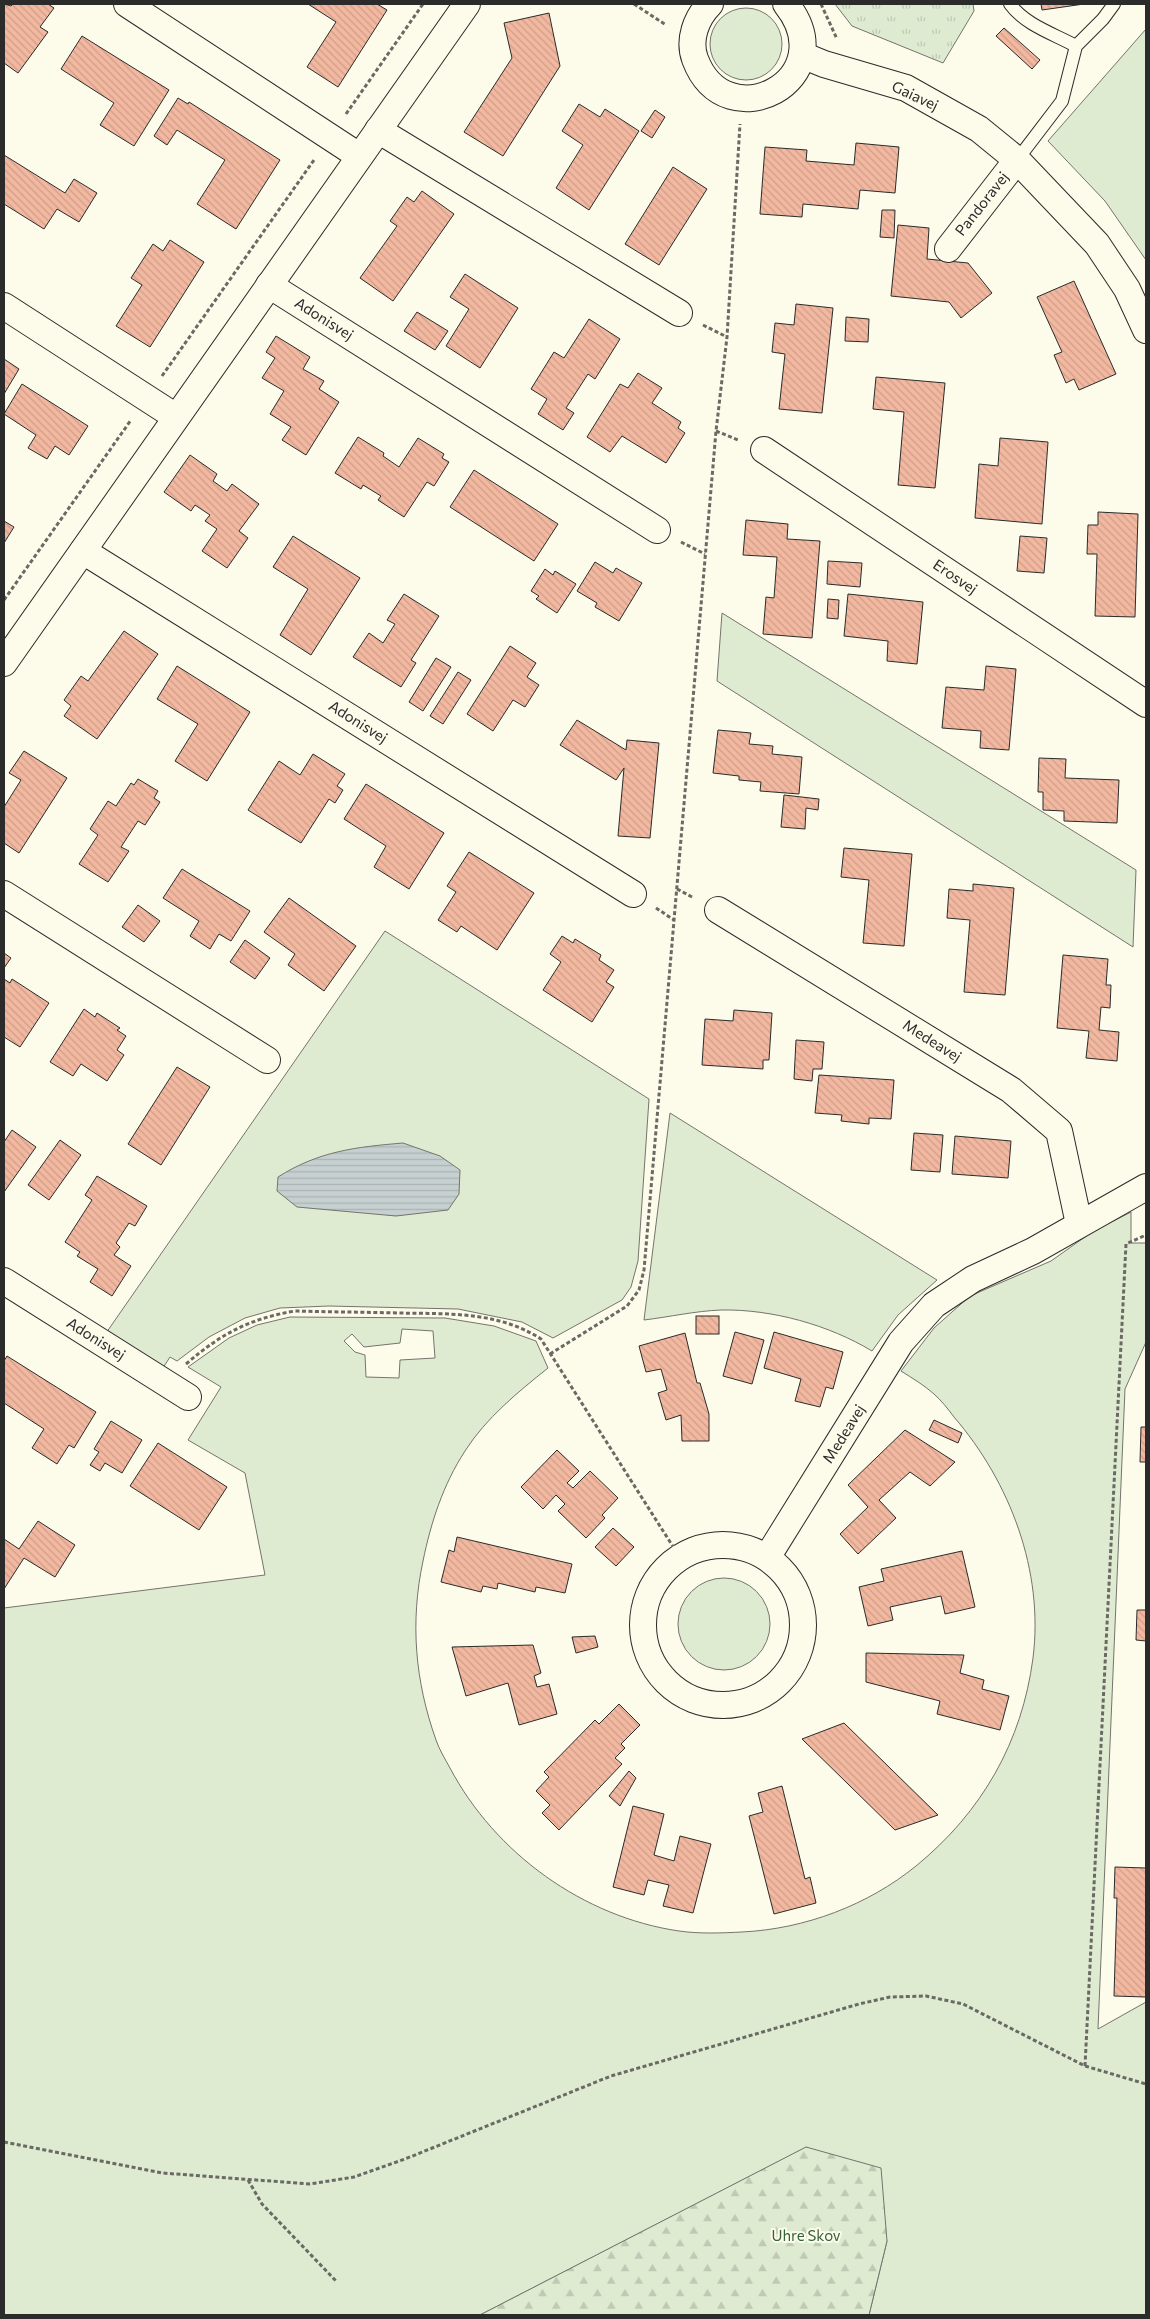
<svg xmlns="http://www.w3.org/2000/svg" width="1150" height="2319" font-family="Commissioner,sans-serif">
  <defs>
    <pattern id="forest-firs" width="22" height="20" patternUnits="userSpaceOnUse" patternTransform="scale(1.25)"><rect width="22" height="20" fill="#deebd1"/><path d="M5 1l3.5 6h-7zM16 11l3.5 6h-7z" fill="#bfcab4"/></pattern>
    <pattern id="park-tufts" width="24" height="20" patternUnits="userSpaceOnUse" patternTransform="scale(1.25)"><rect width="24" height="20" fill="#deebd1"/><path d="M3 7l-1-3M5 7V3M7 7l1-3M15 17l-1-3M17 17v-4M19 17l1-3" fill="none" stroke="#bfcab4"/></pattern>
    <pattern id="water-rules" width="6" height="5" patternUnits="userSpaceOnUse" patternTransform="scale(1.25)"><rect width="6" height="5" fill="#c7d0d0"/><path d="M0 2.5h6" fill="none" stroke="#abb3b3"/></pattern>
    <pattern id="building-back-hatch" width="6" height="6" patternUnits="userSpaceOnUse" patternTransform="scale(1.25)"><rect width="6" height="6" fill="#f2b8a0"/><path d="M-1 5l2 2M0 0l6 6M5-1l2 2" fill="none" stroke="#d09e8a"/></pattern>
  </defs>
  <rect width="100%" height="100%" fill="#fdfbea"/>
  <g fill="#deebd1" stroke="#74746e" fill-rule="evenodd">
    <circle cx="746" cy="44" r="36"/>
    <path d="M 1146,29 L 1146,260 L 1105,201 L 1048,141 Z"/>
    <path d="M 722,613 L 1136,870 L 1133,947 L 717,681 Z"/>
    <path d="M 385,931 L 649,1099 L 638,1261 L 631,1287 L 622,1300 L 553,1338 L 522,1322 L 458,1309 L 329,1306 L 280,1308 L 245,1318 L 209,1337 L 177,1361 L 170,1357 L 161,1371 L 104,1336 Z"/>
    <path d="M 670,1113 L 937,1280 L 898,1315 L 872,1351 C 829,1325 772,1309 721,1310 C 695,1311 669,1317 644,1320 Z"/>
    <path d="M 1131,1212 L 1131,1243 L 1146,1243 L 1146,1342 L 1125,1389 L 1098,2029 L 1146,2002 L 1146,2315 L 869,2315 L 887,2241 L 807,2147 L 480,2315 L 4,2315 L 4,1608 L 265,1575 L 245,1473 L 188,1440 L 221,1387 L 188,1367 L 229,1338 L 257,1325 L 290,1317 L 445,1318 L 494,1326 L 536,1341 L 548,1368 C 518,1392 486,1418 465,1451 C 443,1485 431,1522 423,1561 C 410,1622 415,1681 436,1740 C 439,1749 445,1759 450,1768 C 495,1853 583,1917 679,1931 C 700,1934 722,1933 742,1932 C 805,1929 868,1905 916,1866 C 982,1812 1022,1742 1033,1658 C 1044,1571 1010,1482 954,1417 C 948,1409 941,1400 934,1394 C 924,1385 912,1378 901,1371 L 934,1328 L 970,1296 L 1051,1261 L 1092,1232 ZM 402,1329 L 433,1331 L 435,1358 L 400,1360 L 399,1378 L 366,1377 L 365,1355 L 355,1352 L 344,1341 L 352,1334 L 364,1347 L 400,1343 Z"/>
    <circle cx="724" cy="1624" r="46"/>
  </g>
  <path fill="url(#forest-firs)" stroke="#74746e" d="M 806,2147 L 881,2168 L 887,2241 L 869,2315 L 480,2315 Z"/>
  <path fill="url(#park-tufts)" stroke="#74746e" d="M 835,4 L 973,4 L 974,11 L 943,63 L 852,26 Z"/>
  <path fill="url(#water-rules)" stroke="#74746e" d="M 403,1143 L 440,1156 L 460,1170 L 459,1194 L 448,1210 L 396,1216 L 297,1207 L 277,1191 L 278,1177 C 319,1151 356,1147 403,1143 Z"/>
  <g fill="url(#building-back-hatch)" stroke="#2b2b2b">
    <path d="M 4,4 L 11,6 L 13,4 L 48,4 L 54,8 L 40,27 L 48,32 L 18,73 L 4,63 Z"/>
    <path d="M 308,4 L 377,4 L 387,10 L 338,87 L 307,67 L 336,22 Z"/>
    <path d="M 1041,4 L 1084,4 L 1042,10 Z"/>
    <path d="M 549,13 L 560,66 L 503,156 L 464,132 L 512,58 L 504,23 Z"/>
    <path d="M 1004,28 L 1040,60 L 1032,69 L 996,36 Z"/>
    <path d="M 82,36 L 169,90 L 134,146 L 100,125 L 114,103 L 61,69 Z"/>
    <path d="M 178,98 L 188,104 L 189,102 L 280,160 L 236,229 L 197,204 L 225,160 L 177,130 L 167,145 L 154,136 Z"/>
    <path d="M 579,104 L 600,117 L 605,109 L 639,131 L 589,210 L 556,188 L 583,145 L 562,131 Z"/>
    <path d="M 655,110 L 665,117 L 652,138 L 641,131 Z"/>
    <path d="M 856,143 L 899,147 L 895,193 L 860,190 L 858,209 L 803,204 L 802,217 L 760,214 L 765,147 L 807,150 L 806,161 L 854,165 Z"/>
    <path d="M 4,155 L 65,193 L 74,179 L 97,193 L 79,222 L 57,209 L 44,229 L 4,204 Z"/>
    <path d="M 673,167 L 707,189 L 659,265 L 625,244 Z"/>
    <path d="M 422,191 L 454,214 L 393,301 L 360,278 L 397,226 L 390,221 L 407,197 L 414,202 Z"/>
    <path d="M 882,210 L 895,210 L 894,238 L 880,237 Z"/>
    <path d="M 898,225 L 929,228 L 927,259 L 968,263 L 992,293 L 961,318 L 949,302 L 891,296 Z"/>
    <path d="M 170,240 L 204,262 L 150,347 L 116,326 L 142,285 L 131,278 L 153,244 L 163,251 Z"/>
    <path d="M 465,274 L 518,308 L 480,368 L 446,346 L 469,309 L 450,297 Z"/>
    <path d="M 1074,281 L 1116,374 L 1079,390 L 1074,379 L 1066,383 L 1054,355 L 1062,352 L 1037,297 Z"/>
    <path d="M 796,304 L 833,308 L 822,413 L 779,409 L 785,354 L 772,352 L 775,323 L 794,325 Z"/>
    <path d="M 417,312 L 448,331 L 435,350 L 404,331 Z"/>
    <path d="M 846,317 L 869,319 L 868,342 L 845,341 Z"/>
    <path d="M 589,319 L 620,339 L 595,379 L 588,374 L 566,408 L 574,413 L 563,430 L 538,414 L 547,399 L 531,389 L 554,352 L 564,358 Z"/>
    <path d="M 276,336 L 310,357 L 303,369 L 324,381 L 319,389 L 339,402 L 306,455 L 282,440 L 291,427 L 270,414 L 284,391 L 262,378 L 275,358 L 266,352 Z"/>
    <path d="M 4,359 L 19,369 L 4,394 Z"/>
    <path d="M 638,373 L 662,388 L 652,403 L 681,422 L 678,428 L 685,433 L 666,463 L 622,436 L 610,452 L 587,437 L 620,384 L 628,388 Z"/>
    <path d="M 876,377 L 945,383 L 935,488 L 898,485 L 904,412 L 873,409 Z"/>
    <path d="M 22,384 L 88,426 L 69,455 L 55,446 L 47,459 L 28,448 L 36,435 L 4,414 Z"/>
    <path d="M 358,437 L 384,453 L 383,456 L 399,467 L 418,438 L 444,454 L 442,458 L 449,462 L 434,486 L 427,482 L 404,517 L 378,500 L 381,496 L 363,485 L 361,489 L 335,473 Z"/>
    <path d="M 1000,438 L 1048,442 L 1042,524 L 975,518 L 979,464 L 998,466 Z"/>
    <path d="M 190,455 L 217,474 L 213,481 L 227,491 L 232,484 L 259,504 L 239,531 L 248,538 L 227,568 L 202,551 L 217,529 L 205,521 L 210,515 L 195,505 L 191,511 L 164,492 Z"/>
    <path d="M 474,470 L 558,524 L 534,561 L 450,507 Z"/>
    <path d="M 1098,512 L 1138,514 L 1135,617 L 1095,616 L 1097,554 L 1087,554 L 1088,525 L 1098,525 Z"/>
    <path d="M 746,520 L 788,524 L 787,539 L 820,541 L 812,638 L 763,634 L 766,597 L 774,598 L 777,557 L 743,555 Z"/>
    <path d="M 4,521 L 14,527 L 4,543 Z"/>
    <path d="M 293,536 L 360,578 L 311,655 L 280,635 L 308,589 L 273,567 Z"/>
    <path d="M 1020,536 L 1047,538 L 1044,573 L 1017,571 Z"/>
    <path d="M 828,561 L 862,563 L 860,587 L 827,584 Z"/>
    <path d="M 595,562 L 613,573 L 616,568 L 642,583 L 619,621 L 595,607 L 597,603 L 577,591 Z"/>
    <path d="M 545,569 L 553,575 L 555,571 L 576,584 L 557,613 L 536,599 L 539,596 L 531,591 Z"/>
    <path d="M 404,594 L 439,616 L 411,660 L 416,663 L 401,687 L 353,657 L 369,633 L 383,643 L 395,624 L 387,620 Z"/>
    <path d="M 848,594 L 923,602 L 917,664 L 887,661 L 888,641 L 844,636 Z"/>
    <path d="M 828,599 L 839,600 L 838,619 L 827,618 Z"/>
    <path d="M 124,631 L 158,654 L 97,739 L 64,716 L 71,706 L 64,700 L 81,676 L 88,681 Z"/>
    <path d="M 510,646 L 536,663 L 527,677 L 539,685 L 525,707 L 513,700 L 493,731 L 467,714 Z"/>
    <path d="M 436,658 L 451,667 L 423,711 L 409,702 Z"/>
    <path d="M 177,666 L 250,712 L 207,781 L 175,761 L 198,724 L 157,699 Z"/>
    <path d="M 986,666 L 1016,669 L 1009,750 L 980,748 L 981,731 L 942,728 L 946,687 L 984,690 Z"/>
    <path d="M 458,672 L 471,680 L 443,724 L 430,716 Z"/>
    <path d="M 577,720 L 626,750 L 627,740 L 659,743 L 650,838 L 618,836 L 624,768 L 616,780 L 560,745 Z"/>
    <path d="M 718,730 L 751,733 L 749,744 L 773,746 L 772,754 L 802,757 L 799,794 L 760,791 L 761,782 L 739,780 L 739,776 L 713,773 Z"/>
    <path d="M 24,751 L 67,778 L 19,853 L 4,843 L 4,807 L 21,780 L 9,773 Z"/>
    <path d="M 313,754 L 345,774 L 337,786 L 343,790 L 335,803 L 329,799 L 301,843 L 248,810 L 279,761 L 300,775 Z"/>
    <path d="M 1039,758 L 1066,759 L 1065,778 L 1119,780 L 1117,823 L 1064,821 L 1064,811 L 1043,810 L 1043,792 L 1038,792 Z"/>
    <path d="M 138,779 L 158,791 L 154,798 L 160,802 L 145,825 L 138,821 L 121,847 L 129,851 L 108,882 L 79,864 L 98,835 L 90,829 L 108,801 L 116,806 L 131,783 L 134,785 Z"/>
    <path d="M 366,784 L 444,833 L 409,889 L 374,867 L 386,846 L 344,819 Z"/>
    <path d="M 784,795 L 819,799 L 818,810 L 806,808 L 805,829 L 781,827 Z"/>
    <path d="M 844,848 L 912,854 L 904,946 L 863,943 L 869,880 L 841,877 Z"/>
    <path d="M 469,852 L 534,893 L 497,950 L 461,926 L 457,932 L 438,920 L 456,892 L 447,886 Z"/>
    <path d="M 182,869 L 250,911 L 231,941 L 219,934 L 210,949 L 190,936 L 199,921 L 163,898 Z"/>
    <path d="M 973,884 L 1014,888 L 1005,995 L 964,992 L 970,920 L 947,918 L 949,889 L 973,891 Z"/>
    <path d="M 289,898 L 356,946 L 324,991 L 288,965 L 295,954 L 264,932 Z"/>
    <path d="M 138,905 L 160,921 L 144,942 L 122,927 Z"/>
    <path d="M 562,936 L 573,943 L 575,939 L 601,955 L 599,960 L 614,970 L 606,982 L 614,987 L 592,1022 L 543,990 L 561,962 L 550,954 Z"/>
    <path d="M 245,940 L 270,958 L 255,979 L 230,962 Z"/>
    <path d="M 4,953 L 11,958 L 4,968 Z"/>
    <path d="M 1063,955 L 1108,959 L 1106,985 L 1111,985 L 1110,1008 L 1101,1007 L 1099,1030 L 1119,1032 L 1117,1061 L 1086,1058 L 1089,1031 L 1057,1028 Z"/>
    <path d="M 4,979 L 10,983 L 12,979 L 49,1003 L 20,1047 L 4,1037 Z"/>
    <path d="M 84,1009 L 95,1017 L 97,1013 L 120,1028 L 117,1030 L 126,1036 L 117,1050 L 124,1055 L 107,1081 L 81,1064 L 73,1076 L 50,1062 Z"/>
    <path d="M 734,1010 L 772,1013 L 769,1060 L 763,1060 L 763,1069 L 702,1065 L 705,1019 L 733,1021 Z"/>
    <path d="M 796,1040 L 824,1042 L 822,1069 L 813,1069 L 812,1081 L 794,1079 Z"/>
    <path d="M 177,1067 L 210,1087 L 161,1165 L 128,1144 Z"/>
    <path d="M 819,1075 L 894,1080 L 891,1119 L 869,1118 L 869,1124 L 841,1121 L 842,1115 L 815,1113 Z"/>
    <path d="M 12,1130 L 36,1147 L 4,1192 L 4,1142 Z"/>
    <path d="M 914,1133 L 943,1135 L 940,1172 L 911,1170 Z"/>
    <path d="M 955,1136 L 1011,1141 L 1008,1178 L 952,1174 Z"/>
    <path d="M 60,1140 L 81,1155 L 49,1200 L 28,1185 Z"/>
    <path d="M 97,1176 L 147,1206 L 135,1226 L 129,1223 L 116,1243 L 120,1247 L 114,1255 L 131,1266 L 112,1296 L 90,1282 L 98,1269 L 77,1256 L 80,1252 L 65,1242 L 92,1200 L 85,1195 Z"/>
    <rect x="696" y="1316" width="23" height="18"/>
    <path d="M 735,1332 L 764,1340 L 752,1384 L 723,1376 Z"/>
    <path d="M 774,1332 L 843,1352 L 833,1389 L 826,1387 L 820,1407 L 795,1401 L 801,1379 L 764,1368 Z"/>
    <path d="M 685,1333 L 697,1383 L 700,1383 L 709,1414 L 709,1441 L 682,1441 L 681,1415 L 666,1420 L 658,1393 L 667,1390 L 661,1369 L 646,1372 L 639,1346 Z"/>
    <path d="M 7,1356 L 96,1412 L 74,1448 L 69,1445 L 57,1464 L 32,1448 L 44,1429 L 4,1403 L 4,1361 Z"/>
    <path d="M 934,1420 L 962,1433 L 958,1443 L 929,1430 Z"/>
    <path d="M 111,1421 L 142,1440 L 122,1473 L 105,1463 L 100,1471 L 90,1465 L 99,1452 L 94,1449 Z"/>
    <path d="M 1141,1427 L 1146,1427 L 1146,1462 L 1140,1462 Z"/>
    <path d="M 905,1430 L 955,1462 L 930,1486 L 910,1472 L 879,1500 L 896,1518 L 858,1554 L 840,1534 L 868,1507 L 848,1485 Z"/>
    <path d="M 158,1443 L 227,1487 L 199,1530 L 130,1486 Z"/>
    <path d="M 557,1450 L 579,1471 L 567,1483 L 573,1488 L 590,1471 L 618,1498 L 602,1515 L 605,1518 L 586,1538 L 558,1511 L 565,1504 L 556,1495 L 543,1509 L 521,1487 Z"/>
    <path d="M 38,1521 L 75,1545 L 55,1577 L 24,1558 L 4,1589 L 4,1539 L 19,1549 Z"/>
    <path d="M 613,1528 L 634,1547 L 616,1566 L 595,1547 Z"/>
    <path d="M 457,1537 L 572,1564 L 565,1593 L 536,1587 L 535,1592 L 498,1583 L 497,1589 L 483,1586 L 481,1592 L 441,1582 L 449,1550 L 454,1552 Z"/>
    <path d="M 962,1551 L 975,1607 L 945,1614 L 941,1596 L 890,1607 L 893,1620 L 868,1626 L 859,1587 L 884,1581 L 881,1569 Z"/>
    <path d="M 1137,1610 L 1146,1610 L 1146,1641 L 1136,1640 Z"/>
    <path d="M 595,1636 L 598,1647 L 576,1653 L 572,1637 Z"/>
    <path d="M 533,1645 L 541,1673 L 534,1676 L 537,1687 L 549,1684 L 557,1714 L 519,1725 L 508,1683 L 466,1696 L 452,1647 Z"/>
    <path d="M 866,1653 L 964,1655 L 960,1673 L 984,1680 L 982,1689 L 1009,1696 L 1000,1730 L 937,1714 L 940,1701 L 866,1682 Z"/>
    <path d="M 619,1704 L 640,1725 L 621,1744 L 625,1748 L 615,1758 L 622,1764 L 559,1830 L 542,1813 L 550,1805 L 536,1791 L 549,1777 L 544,1772 L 595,1720 L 599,1724 Z"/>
    <path d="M 844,1723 L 938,1815 L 895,1830 L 802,1739 Z"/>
    <path d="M 629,1771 L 636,1778 L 620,1806 L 609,1796 Z"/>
    <path d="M 782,1786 L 805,1879 L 810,1877 L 816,1903 L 774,1914 L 749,1816 L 763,1812 L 758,1793 Z"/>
    <path d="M 633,1806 L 664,1814 L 654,1855 L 674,1861 L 680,1836 L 711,1844 L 693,1913 L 663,1906 L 669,1885 L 648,1880 L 644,1895 L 613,1887 Z"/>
    <path d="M 1115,1867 L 1146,1868 L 1146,1997 L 1114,1996 L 1117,1898 L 1114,1898 Z"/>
  </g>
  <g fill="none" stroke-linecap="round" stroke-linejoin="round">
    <g stroke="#2b2b2b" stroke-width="14">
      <g id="service">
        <path d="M 1010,4 C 1025,25 1054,34 1076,46"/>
        <path d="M 1017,160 L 1062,101 L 1076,46 L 1103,19 L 1114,4"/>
      </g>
    </g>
    <g stroke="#2b2b2b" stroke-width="28">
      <g id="minor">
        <path d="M 127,4 L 359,156"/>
        <path d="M 710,4 C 696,18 688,40 695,59 C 726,142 846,79 786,4"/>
        <path d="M 802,55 L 824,64 L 906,88 L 979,129 L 1017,160 L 1097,244 L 1127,289 L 1146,330"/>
        <path d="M 378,130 L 679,313"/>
        <path d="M 948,249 L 1017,160"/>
        <path d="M 269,285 L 657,530"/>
        <path d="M 4,306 L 176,417"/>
        <path d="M 764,450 L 1146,704"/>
        <path d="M 83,551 L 633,894"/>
        <path d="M 4,663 L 467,4"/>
        <path d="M 4,894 L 267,1060"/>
        <path d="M 718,910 L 1011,1090 L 1059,1131 L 1079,1224"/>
        <path d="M 4,1281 L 188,1397"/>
        <circle cx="723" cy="1625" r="80"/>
        <path d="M 768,1556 L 901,1342 L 934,1305 L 973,1279 L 1033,1251 L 1146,1187"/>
      </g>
    </g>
    <g stroke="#6a6964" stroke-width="3" stroke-dasharray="4 2.5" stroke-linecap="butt">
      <path d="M 634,4 L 666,25"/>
      <path d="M 821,4 L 837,39"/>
      <path d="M 346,114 L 423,4"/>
      <path d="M 703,325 L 727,337"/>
      <path d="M 162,376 L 314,160"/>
      <path d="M 716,431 L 738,440"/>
      <path d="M 681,542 L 705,554"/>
      <path d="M 4,600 L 131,420"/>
      <path d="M 677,889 L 694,898"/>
      <path d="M 656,908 L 674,920"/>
      <path d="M 550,1354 L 627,1306 L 639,1290 L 644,1270 L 716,431 L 727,337 L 740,124"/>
      <path d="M 186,1364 C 221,1334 248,1319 295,1311 C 329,1312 363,1312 398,1313 C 447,1314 498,1311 541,1339 L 679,1556"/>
      <path d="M 1085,2066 L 1126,1244 L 1146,1235"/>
      <path d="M 4,2142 L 162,2173 L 310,2184 L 354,2177 L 405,2159 L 611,2076 L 859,2004 L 890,1997 L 926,1996 L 963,2004 L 1085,2066 L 1146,2084"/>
      <path d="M 248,2180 L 262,2204 L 336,2281"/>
    </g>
    <use href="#service" stroke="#fdfbea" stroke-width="12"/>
    <use href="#minor" stroke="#fdfbea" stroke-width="26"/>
  </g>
  <g text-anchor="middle" stroke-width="4" stroke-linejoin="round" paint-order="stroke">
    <g font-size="15" fill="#2b2b2b" stroke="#fdfbea">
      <text transform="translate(915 96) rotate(25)" y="5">Gaiavej</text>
      <text transform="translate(982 204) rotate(-52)" y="5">Pandoravej</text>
      <text transform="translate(324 319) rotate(32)" y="5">Adonisvej</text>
      <text transform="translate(955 577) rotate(34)" y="5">Erosvej</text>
      <text transform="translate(358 722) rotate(32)" y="5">Adonisvej</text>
      <text transform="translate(932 1041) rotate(32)" y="5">Medeavej</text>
      <text transform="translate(96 1339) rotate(32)" y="5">Adonisvej</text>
      <text transform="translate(844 1434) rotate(-58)" y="5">Medeavej</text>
    </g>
    <g font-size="15" fill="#34623c" stroke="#fdfbea">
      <text x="806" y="2241">Uhre Skov</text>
    </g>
  </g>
  <rect width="1150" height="2319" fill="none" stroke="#2b2b2b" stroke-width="10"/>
</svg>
